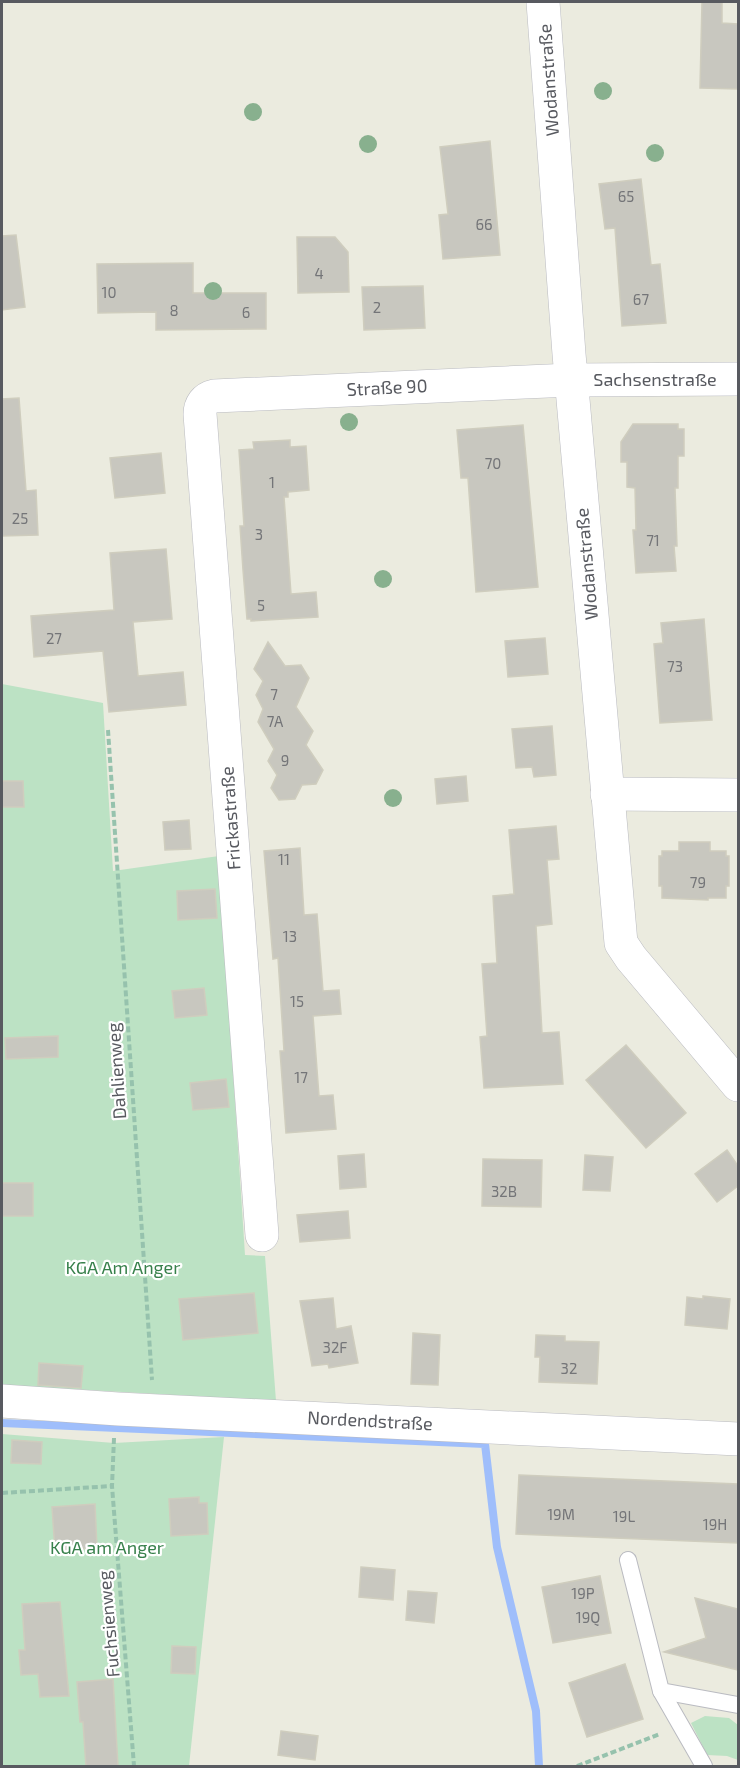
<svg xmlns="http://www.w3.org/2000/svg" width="740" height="1768" font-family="'Exo 2',sans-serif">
  <rect width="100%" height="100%" fill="#ebebdf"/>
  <g fill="#bce2c4">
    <path d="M 2,684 L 103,703 L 113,871 L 219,856 L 245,1255 L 265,1256 L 276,1401 L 2,1385 Z"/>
    <path d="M 2,1434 L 114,1443 L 224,1437 L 189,1766 L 2,1766 Z"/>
    <path d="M 705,1716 L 729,1718 L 738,1725 L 738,1760 L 727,1756 L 707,1755 L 691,1723 Z"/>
  </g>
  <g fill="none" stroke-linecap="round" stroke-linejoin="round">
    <path stroke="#9fbefb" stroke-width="8" d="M 2,1423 L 485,1444 L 497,1547 L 536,1711 L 539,1766"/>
  </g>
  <g fill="#c8c7bf" stroke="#cfcdbe" stroke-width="1.5">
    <path d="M 702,2 L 722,2 L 722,23 L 738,24 L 738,89 L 700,88 Z"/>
    <path d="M 490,141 L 500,255 L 443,259 L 439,215 L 448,214 L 440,147 Z"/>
    <path d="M 641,179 L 651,265 L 660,264 L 666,323 L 622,326 L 615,228 L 605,229 L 599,184 Z"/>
    <path d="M 16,235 L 25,307 L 2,310 L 2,236 Z"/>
    <path d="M 297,237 L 335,237 L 348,252 L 349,292 L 298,293 Z"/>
    <path d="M 193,263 L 193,293 L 266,293 L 266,329 L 156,330 L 156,312 L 98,313 L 97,264 Z"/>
    <path d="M 423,286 L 425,328 L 364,330 L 362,287 Z"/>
    <path d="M 19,398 L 26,491 L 36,490 L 38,535 L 2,536 L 2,399 Z"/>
    <path d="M 633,424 L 678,424 L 678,429 L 684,429 L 684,456 L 678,456 L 678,488 L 675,488 L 677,546 L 674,546 L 676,571 L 636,573 L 633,530 L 636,530 L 635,488 L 627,487 L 627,462 L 621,462 L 621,442 Z"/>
    <path d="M 523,425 L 538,587 L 476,592 L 468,478 L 461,478 L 457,430 Z"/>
    <path d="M 290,440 L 290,447 L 306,446 L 309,490 L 288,492 L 288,497 L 284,497 L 291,594 L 316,592 L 318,617 L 251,621 L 251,619 L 247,619 L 243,570 L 240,526 L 244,526 L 239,450 L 254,449 L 253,442 Z"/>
    <path d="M 161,453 L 165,493 L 115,498 L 110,458 Z"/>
    <path d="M 166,549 L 172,619 L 133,622 L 138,676 L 183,672 L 186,705 L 109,712 L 103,651 L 34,657 L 31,616 L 114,610 L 110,553 Z"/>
    <path d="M 704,619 L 712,720 L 660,723 L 654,644 L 663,643 L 661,623 Z"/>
    <path d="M 545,638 L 548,674 L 508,677 L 505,641 Z"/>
    <path d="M 268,642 L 285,666 L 301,665 L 309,678 L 296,707 L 313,731 L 306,745 L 323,770 L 316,784 L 302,785 L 295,799 L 279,800 L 271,788 L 277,775 L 268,761 L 274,749 L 258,722 L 263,709 L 256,695 L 263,681 L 254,669 Z"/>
    <path d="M 552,726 L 556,775 L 534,777 L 532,767 L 516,768 L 512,729 Z"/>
    <path d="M 466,776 L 468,801 L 437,804 L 435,779 Z"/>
    <path d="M 2,781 L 23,781 L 24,807 L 2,807 Z"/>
    <path d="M 189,820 L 191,849 L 165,850 L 163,822 Z"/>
    <path d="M 556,826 L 559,859 L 547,860 L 552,924 L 536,926 L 542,1033 L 559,1032 L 563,1084 L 484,1088 L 480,1037 L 487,1036 L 482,964 L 497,963 L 493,896 L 514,894 L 509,830 Z"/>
    <path d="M 679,842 L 710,842 L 710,851 L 726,851 L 726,856 L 729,856 L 729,886 L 726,886 L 726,898 L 708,898 L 708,900 L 662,898 L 662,886 L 659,886 L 659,856 L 662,856 L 662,851 L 679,851 Z"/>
    <path d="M 300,848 L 304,915 L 317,914 L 323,991 L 339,990 L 341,1014 L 313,1016 L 319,1096 L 333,1095 L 336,1129 L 286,1133 L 280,1051 L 284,1051 L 278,958 L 273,959 L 264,851 Z"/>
    <path d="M 215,889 L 217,918 L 178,920 L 177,891 Z"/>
    <path d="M 204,988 L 207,1015 L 175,1018 L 172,991 Z"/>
    <path d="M 58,1036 L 58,1057 L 6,1059 L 5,1038 Z"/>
    <path d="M 626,1045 L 686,1113 L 646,1148 L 586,1080 Z"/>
    <path d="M 226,1079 L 229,1107 L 193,1110 L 190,1083 Z"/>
    <path d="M 727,1150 L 738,1166 L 738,1186 L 717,1202 L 695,1174 Z"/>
    <path d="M 364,1154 L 366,1187 L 340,1189 L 338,1156 Z"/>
    <path d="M 585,1155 L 613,1157 L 610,1191 L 583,1190 Z"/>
    <path d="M 483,1159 L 542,1160 L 541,1207 L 482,1206 Z"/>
    <rect x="2" y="1183" width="31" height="33"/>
    <path d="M 348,1211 L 350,1238 L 300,1242 L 297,1215 Z"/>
    <path d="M 254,1293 L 258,1333 L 183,1340 L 179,1299 Z"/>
    <path d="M 703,1296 L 730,1299 L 727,1329 L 685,1325 L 687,1297 L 703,1299 Z"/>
    <path d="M 333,1298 L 336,1329 L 351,1326 L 358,1363 L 329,1368 L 328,1364 L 312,1366 L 300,1301 Z"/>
    <path d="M 413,1333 L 440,1335 L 438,1385 L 411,1384 Z"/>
    <path d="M 536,1335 L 565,1336 L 565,1341 L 599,1342 L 597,1384 L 539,1382 L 540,1357 L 535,1357 Z"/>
    <path d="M 39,1363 L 83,1366 L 81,1388 L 38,1385 Z"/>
    <path d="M 12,1440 L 42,1442 L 41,1464 L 11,1463 Z"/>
    <path d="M 519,1475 L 738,1484 L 738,1543 L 516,1534 Z"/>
    <path d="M 199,1497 L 199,1503 L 207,1503 L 208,1534 L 171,1536 L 169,1499 Z"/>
    <path d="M 95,1504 L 97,1548 L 55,1551 L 52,1507 Z"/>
    <path d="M 361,1567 L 395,1570 L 393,1600 L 359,1597 Z"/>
    <path d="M 600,1576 L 611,1633 L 553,1643 L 542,1587 Z"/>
    <path d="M 408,1591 L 437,1593 L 434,1623 L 406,1620 Z"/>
    <path d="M 695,1598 L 738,1609 L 738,1670 L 664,1652 L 706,1638 Z"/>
    <path d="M 60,1602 L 69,1696 L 40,1697 L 38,1674 L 21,1675 L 19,1650 L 25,1650 L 22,1604 Z"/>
    <path d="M 172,1646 L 196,1647 L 195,1674 L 171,1673 Z"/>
    <path d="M 625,1664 L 643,1719 L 587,1737 L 569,1683 Z"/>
    <path d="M 113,1679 L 118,1766 L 86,1767 L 83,1722 L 80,1722 L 77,1682 Z"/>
    <path d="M 281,1731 L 318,1736 L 315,1760 L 278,1755 Z"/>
  </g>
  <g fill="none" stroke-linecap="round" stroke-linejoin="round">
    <g stroke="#babbc1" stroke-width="18">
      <g id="lane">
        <path d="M 628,1560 L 661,1691 L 738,1705"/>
        <path d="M 661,1691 L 704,1766"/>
      </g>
    </g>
    <g stroke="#babbc1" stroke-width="34">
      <g id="street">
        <path d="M 543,2 L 569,354 L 621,943 L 631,958 L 738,1085"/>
        <path d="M 607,794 L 738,795"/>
        <path d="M 262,1235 L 200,414 C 200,405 205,398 214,396 L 571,380 L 738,379"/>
        <path d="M 2,1401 L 118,1409 L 738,1439"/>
      </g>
    </g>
    <g stroke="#96c2ad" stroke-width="4" stroke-dasharray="6 3" stroke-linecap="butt">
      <path d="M 108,730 L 152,1380"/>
      <path d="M 114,1438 L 112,1486 L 134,1766"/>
      <path d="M 2,1493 L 112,1486"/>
      <path d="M 577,1766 L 660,1734"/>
    </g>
    <use href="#lane" stroke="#fff" stroke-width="16"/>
    <use href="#street" stroke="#fff" stroke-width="33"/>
  </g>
  <g fill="#88b08e">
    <circle cx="603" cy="91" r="9"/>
    <circle cx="253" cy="112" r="9"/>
    <circle cx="368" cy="144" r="9"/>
    <circle cx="655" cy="153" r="9"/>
    <circle cx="213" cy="291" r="9"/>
    <circle cx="349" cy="422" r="9"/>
    <circle cx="383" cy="579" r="9"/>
    <circle cx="393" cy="798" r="9"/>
  </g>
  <g text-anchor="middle" stroke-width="4.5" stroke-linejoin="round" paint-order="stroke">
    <g font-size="15" fill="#747578">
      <text x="626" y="202">65</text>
      <text x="484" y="230">66</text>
      <text x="319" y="279">4</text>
      <text x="109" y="298">10</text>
      <text x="641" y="305">67</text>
      <text x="377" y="313">2</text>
      <text x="174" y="316">8</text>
      <text x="246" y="318">6</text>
      <text x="493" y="469">70</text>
      <text x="272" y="488">1</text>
      <text x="20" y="524">25</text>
      <text x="259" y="540">3</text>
      <text x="653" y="546">71</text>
      <text x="261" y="611">5</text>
      <text x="54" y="644">27</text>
      <text x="675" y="672">73</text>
      <text x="274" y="700">7</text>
      <text x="275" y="727">7A</text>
      <text x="285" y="766">9</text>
      <text x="284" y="865">11</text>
      <text x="698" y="888">79</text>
      <text x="290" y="942">13</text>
      <text x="297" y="1007">15</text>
      <text x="301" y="1083">17</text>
      <text x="504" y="1197">32B</text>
      <text x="335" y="1353">32F</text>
      <text x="569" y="1374">32</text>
      <text x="561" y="1520">19M</text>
      <text x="624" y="1522">19L</text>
      <text x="715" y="1530">19H</text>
      <text x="583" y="1599">19P</text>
      <text x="588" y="1623">19Q</text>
    </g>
    <g font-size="18" fill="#585a60" stroke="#fff">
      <text transform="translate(549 80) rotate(-94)" y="6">Wodanstraße</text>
      <text x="655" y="386">Sachsenstraße</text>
      <text transform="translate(387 388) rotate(-3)" y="6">Straße 90</text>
      <text transform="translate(587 564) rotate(-95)" y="6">Wodanstraße</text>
      <text transform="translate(231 818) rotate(-94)" y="6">Frickastraße</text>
      <text transform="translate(117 1071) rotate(-94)" y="6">Dahlienweg</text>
      <text transform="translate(370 1421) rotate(3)" y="6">Nordendstraße</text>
      <text transform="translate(109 1624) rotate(-95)" y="6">Fuchsienweg</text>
    </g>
    <g font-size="18" fill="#37804b" stroke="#fff">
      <text x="123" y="1274">KGA Am Anger</text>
      <text x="107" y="1554">KGA am Anger</text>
    </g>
  </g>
  <rect width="740" height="1768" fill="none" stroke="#585a60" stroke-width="6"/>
</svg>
